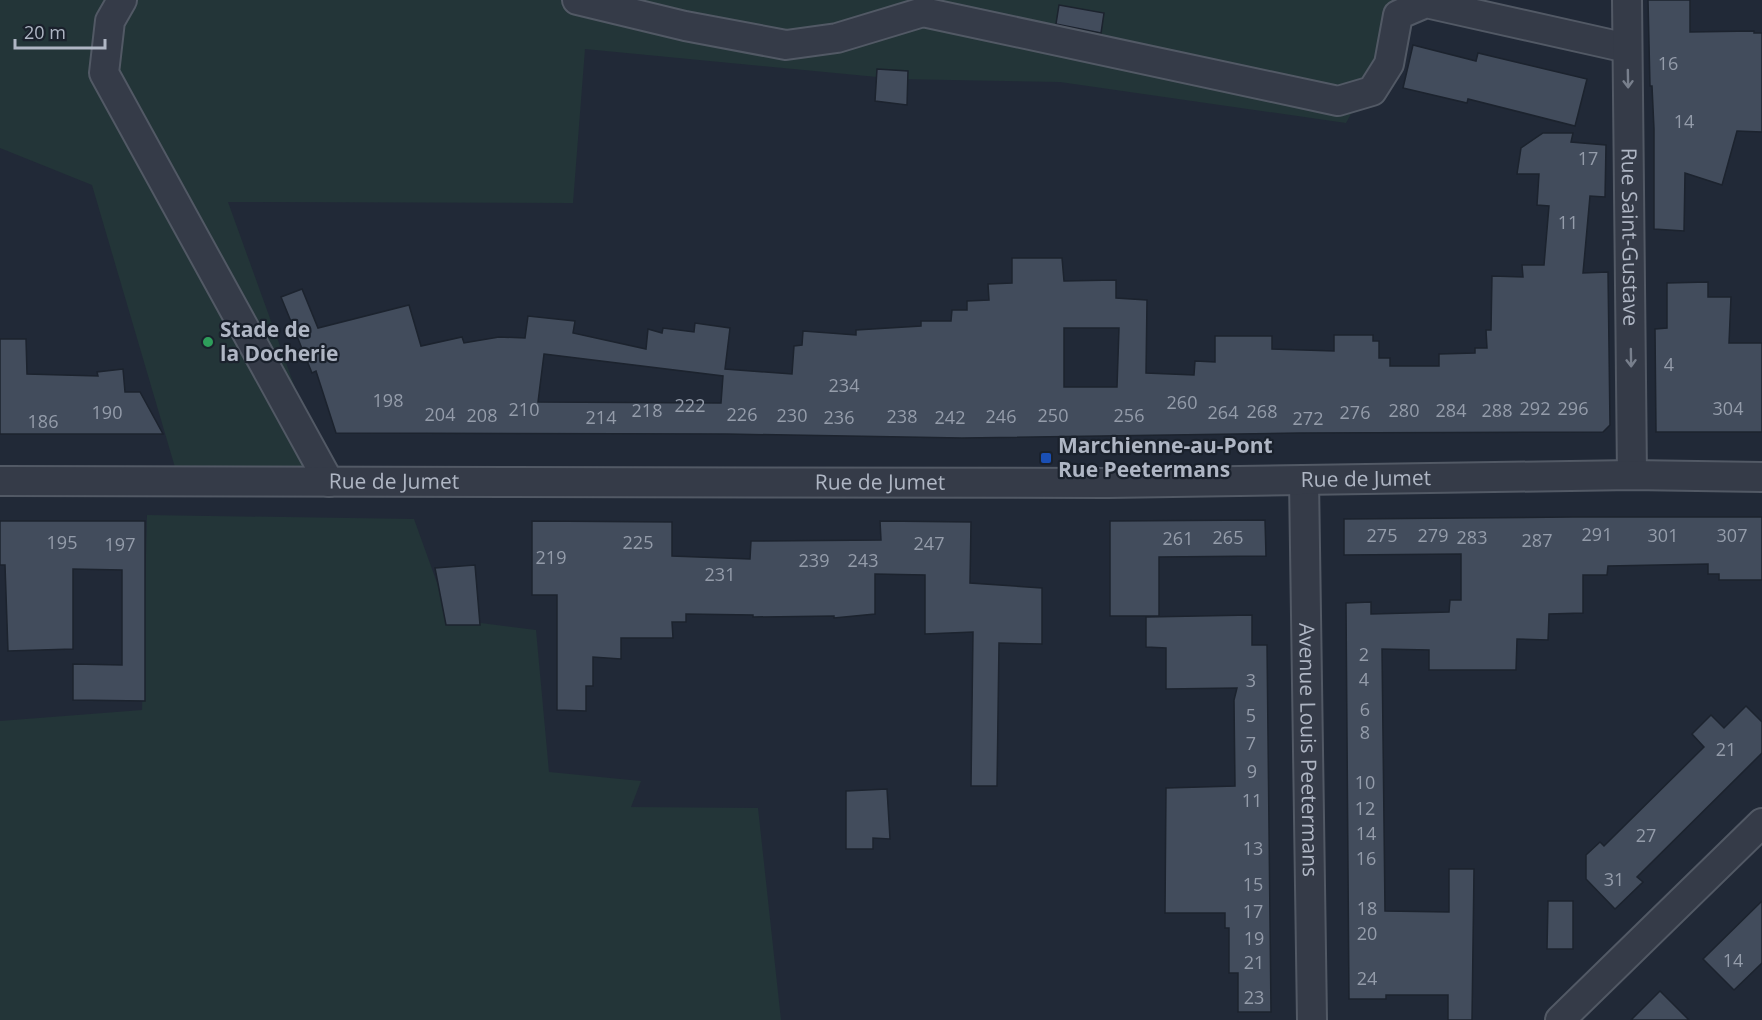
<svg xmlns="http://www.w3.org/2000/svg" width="1762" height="1020" font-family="'Open Sans',sans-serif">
  <rect width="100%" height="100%" fill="#212937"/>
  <g fill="#233538">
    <path d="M 0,0 L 1427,0 L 1394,36 L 1346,123 L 1060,82 L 898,79 L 585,49 L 573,203 L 228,202 L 329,482 L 179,481 L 92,185 L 0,148 Z"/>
    <path d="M 147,515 L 414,519 L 450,619 L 536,630 L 549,772 L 641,781 L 631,807 L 758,808 L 781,1020 L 0,1020 L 0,721 L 142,710 Z"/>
  </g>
  <g fill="#424c5c" stroke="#1c232e" stroke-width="1.5" fill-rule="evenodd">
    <path d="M 1648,0 L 1690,0 L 1690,32 L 1754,31 L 1754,33 L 1762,33 L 1762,132 L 1737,131 L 1722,185 L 1685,173 L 1684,231 L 1654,229 L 1654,129 L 1652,86 L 1650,86 Z"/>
    <path d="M 1059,5 L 1104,13 L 1101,33 L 1056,24 Z"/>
    <path d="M 1413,45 L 1476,61 L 1478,53 L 1587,79 L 1575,126 L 1468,99 L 1467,103 L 1403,88 Z"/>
    <path d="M 877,69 L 908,71 L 907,105 L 875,101 Z"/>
    <path d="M 1543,133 L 1573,133 L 1571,142 L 1606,145 L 1605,197 L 1590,196 L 1583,273 L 1608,272 L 1610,425 L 1603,432 L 1299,433 L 962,438 L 727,434 L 336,433 L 316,371 L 312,373 L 281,297 L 302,289 L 318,328 L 409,305 L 421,346 L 462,337 L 464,343 L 499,337 L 525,338 L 528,316 L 575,321 L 573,333 L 646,349 L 648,329 L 662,333 L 663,328 L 694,332 L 695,323 L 730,328 L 725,369 L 792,374 L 794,346 L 802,345 L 803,331 L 856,335 L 856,330 L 921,326 L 921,321 L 951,321 L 952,310 L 967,310 L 967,301 L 989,300 L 988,284 L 1012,283 L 1012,258 L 1062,258 L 1064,281 L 1116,280 L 1116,298 L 1147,300 L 1146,373 L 1194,375 L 1195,361 L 1215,362 L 1215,336 L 1272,336 L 1272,349 L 1334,351 L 1334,335 L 1373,335 L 1373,341 L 1379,341 L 1379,358 L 1390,358 L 1390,366 L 1439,366 L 1439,354 L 1475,353 L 1475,348 L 1487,348 L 1486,330 L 1491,330 L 1492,276 L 1523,277 L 1522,265 L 1544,265 L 1549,206 L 1537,205 L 1539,174 L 1517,174 L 1521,148 ZM 1064,328 L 1119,328 L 1117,387 L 1064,387 ZM 544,354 L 723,376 L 721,403 L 538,402 Z"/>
    <path d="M 1708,282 L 1708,297 L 1731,297 L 1729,343 L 1762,343 L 1762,432 L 1656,432 L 1655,329 L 1667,328 L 1667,283 Z"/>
    <path d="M 0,339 L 26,339 L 27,374 L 98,376 L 97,372 L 123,369 L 125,392 L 140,392 L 163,434 L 0,434 Z"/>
    <path d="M 1572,517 L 1762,517 L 1762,580 L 1719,580 L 1719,574 L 1708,574 L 1708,564 L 1608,566 L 1607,575 L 1583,575 L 1583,613 L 1549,614 L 1548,640 L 1517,639 L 1516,670 L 1429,670 L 1429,650 L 1382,649 L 1385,911 L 1449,912 L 1449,869 L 1474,869 L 1472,1020 L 1448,1020 L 1448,995 L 1386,995 L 1386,999 L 1349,999 L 1346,603 L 1371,602 L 1371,614 L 1449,612 L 1450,600 L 1461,600 L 1461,554 L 1344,555 L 1344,519 Z"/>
    <path d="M 1265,520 L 1266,556 L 1159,557 L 1159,616 L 1110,616 L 1110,521 Z"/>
    <path d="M 0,521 L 145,521 L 145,701 L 73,700 L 73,664 L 122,665 L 122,570 L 73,569 L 73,649 L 8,651 L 5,565 L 0,565 Z"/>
    <path d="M 532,521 L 672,522 L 672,556 L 750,559 L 751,541 L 881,540 L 880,521 L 971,522 L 970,583 L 1042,588 L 1042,644 L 999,643 L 997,786 L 971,786 L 973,632 L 925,634 L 925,575 L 875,574 L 875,614 L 834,618 L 834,616 L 753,617 L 753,615 L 686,614 L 686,622 L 672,622 L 673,638 L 621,638 L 621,659 L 593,657 L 593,686 L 586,686 L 586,711 L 557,710 L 557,595 L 532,595 Z"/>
    <path d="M 475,565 L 480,625 L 446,625 L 435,568 Z"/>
    <path d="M 1252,615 L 1252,645 L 1267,645 L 1271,1012 L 1238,1012 L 1238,973 L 1229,973 L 1229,928 L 1225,928 L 1225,913 L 1165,913 L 1166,788 L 1235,786 L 1234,700 L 1237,688 L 1166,689 L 1166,648 L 1146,647 L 1146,617 Z"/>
    <path d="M 1746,706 L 1762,722 L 1762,753 L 1637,877 L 1643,882 L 1615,909 L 1586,879 L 1586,855 L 1600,842 L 1604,846 L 1704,747 L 1692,734 L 1711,715 L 1724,728 Z"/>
    <path d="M 887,789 L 890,839 L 873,838 L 873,849 L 846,849 L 846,791 Z"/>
    <path d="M 1548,901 L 1573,901 L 1573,949 L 1547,949 Z"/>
    <path d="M 1762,901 L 1762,963 L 1734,990 L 1703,959 Z"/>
    <path d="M 1660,991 L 1689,1020 L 1631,1020 Z"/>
  </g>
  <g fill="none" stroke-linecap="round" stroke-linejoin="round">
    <g stroke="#525965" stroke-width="32">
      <g id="minor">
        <path d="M 122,0 L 110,21 L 104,73 L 329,482"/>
        <path d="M 577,0 L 685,26 L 786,45 L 837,38 L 923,12 L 1338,101 L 1372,91 L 1389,64 L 1398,15 L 1426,3 L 1627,48"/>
        <path id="s1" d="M 1627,0 L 1632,475"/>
        <path id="s2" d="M 1304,480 L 1312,1020"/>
        <path id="s3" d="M 0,481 L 1108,483 L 1632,475 L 1762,477"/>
        <path d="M 1560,1020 L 1762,823"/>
      </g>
    </g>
    <use href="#minor" stroke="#353b48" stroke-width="28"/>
  </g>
  <defs><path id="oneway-shaft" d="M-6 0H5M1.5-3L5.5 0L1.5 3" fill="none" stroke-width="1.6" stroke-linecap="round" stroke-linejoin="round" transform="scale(1.5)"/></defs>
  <g stroke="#787f8c">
    <use href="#oneway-shaft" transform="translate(1628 79) rotate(89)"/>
    <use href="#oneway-shaft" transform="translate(1631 358) rotate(89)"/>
  </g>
  <circle fill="#2e9e5b" stroke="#1a212c" stroke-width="2" cx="208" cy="342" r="6"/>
  <rect fill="#1a4fb4" stroke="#1a212c" stroke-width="2" x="1040" y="452" width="12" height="12" rx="3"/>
  <g text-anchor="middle" stroke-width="4.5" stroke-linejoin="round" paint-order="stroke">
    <g font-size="18" fill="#949caa">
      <text x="1668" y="70">16</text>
      <text x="1684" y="128">14</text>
      <text x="1588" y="165">17</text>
      <text x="1568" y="229">11</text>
      <text x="1669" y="371">4</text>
      <text x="844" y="392">234</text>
      <text x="388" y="407">198</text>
      <text x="1182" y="409">260</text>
      <text x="690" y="412">222</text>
      <text x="1535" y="415">292</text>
      <text x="1573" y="415">296</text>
      <text x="1728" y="415">304</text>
      <text x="524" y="416">210</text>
      <text x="647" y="417">218</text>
      <text x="1404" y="417">280</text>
      <text x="1451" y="417">284</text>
      <text x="1497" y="417">288</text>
      <text x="1262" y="418">268</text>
      <text x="107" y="419">190</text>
      <text x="1223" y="419">264</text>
      <text x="1355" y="419">276</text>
      <text x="440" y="421">204</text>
      <text x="742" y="421">226</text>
      <text x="482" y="422">208</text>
      <text x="792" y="422">230</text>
      <text x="1053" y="422">250</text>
      <text x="1129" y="422">256</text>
      <text x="902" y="423">238</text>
      <text x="1001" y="423">246</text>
      <text x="601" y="424">214</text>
      <text x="839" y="424">236</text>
      <text x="950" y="424">242</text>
      <text x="1308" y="425">272</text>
      <text x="43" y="428">186</text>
      <text x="1597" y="541">291</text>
      <text x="1382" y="542">275</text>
      <text x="1433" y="542">279</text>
      <text x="1663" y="542">301</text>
      <text x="1732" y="542">307</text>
      <text x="1228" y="544">265</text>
      <text x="1472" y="544">283</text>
      <text x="1178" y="545">261</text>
      <text x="1537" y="547">287</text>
      <text x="62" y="549">195</text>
      <text x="638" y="549">225</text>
      <text x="929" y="550">247</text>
      <text x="120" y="551">197</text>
      <text x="551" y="564">219</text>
      <text x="814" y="567">239</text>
      <text x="863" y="567">243</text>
      <text x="720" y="581">231</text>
      <text x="1364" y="661">2</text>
      <text x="1364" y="686">4</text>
      <text x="1251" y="687">3</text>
      <text x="1365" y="716">6</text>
      <text x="1251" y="722">5</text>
      <text x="1365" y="739">8</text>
      <text x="1251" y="750">7</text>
      <text x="1726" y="756">21</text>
      <text x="1252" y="778">9</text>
      <text x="1365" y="789">10</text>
      <text x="1252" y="807">11</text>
      <text x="1365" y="815">12</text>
      <text x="1366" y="840">14</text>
      <text x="1646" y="842">27</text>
      <text x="1253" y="855">13</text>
      <text x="1366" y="865">16</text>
      <text x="1614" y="886">31</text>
      <text x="1253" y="891">15</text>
      <text x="1367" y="915">18</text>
      <text x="1253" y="918">17</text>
      <text x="1367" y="940">20</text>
      <text x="1254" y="945">19</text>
      <text x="1733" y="967">14</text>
      <text x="1254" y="969">21</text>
      <text x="1367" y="985">24</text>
      <text x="1254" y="1004">23</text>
    </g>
    <g font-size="21" fill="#afb6c4" stroke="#1a212c">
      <text dy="7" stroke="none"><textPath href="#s1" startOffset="237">Rue Saint-Gustave</textPath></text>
      <text dy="7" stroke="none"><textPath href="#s3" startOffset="1366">Rue de Jumet</textPath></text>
      <text dy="7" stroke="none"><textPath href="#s3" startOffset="394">Rue de Jumet</textPath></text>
      <text dy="7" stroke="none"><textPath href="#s3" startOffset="880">Rue de Jumet</textPath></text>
      <text dy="7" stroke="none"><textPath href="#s2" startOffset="270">Avenue Louis Peetermans</textPath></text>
    </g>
    <g font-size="21" font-weight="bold" fill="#afb6c4" stroke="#1a212c" text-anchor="start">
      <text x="220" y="337">Stade de<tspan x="220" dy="24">la Docherie</tspan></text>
      <text x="1058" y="453">Marchienne-au-Pont<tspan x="1058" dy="24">Rue Peetermans</tspan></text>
    </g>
  </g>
  <path d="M15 39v9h90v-9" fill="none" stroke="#afb6c4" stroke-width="3"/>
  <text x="24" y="39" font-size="18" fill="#afb6c4" stroke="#1a212c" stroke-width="4.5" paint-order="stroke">20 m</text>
</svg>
